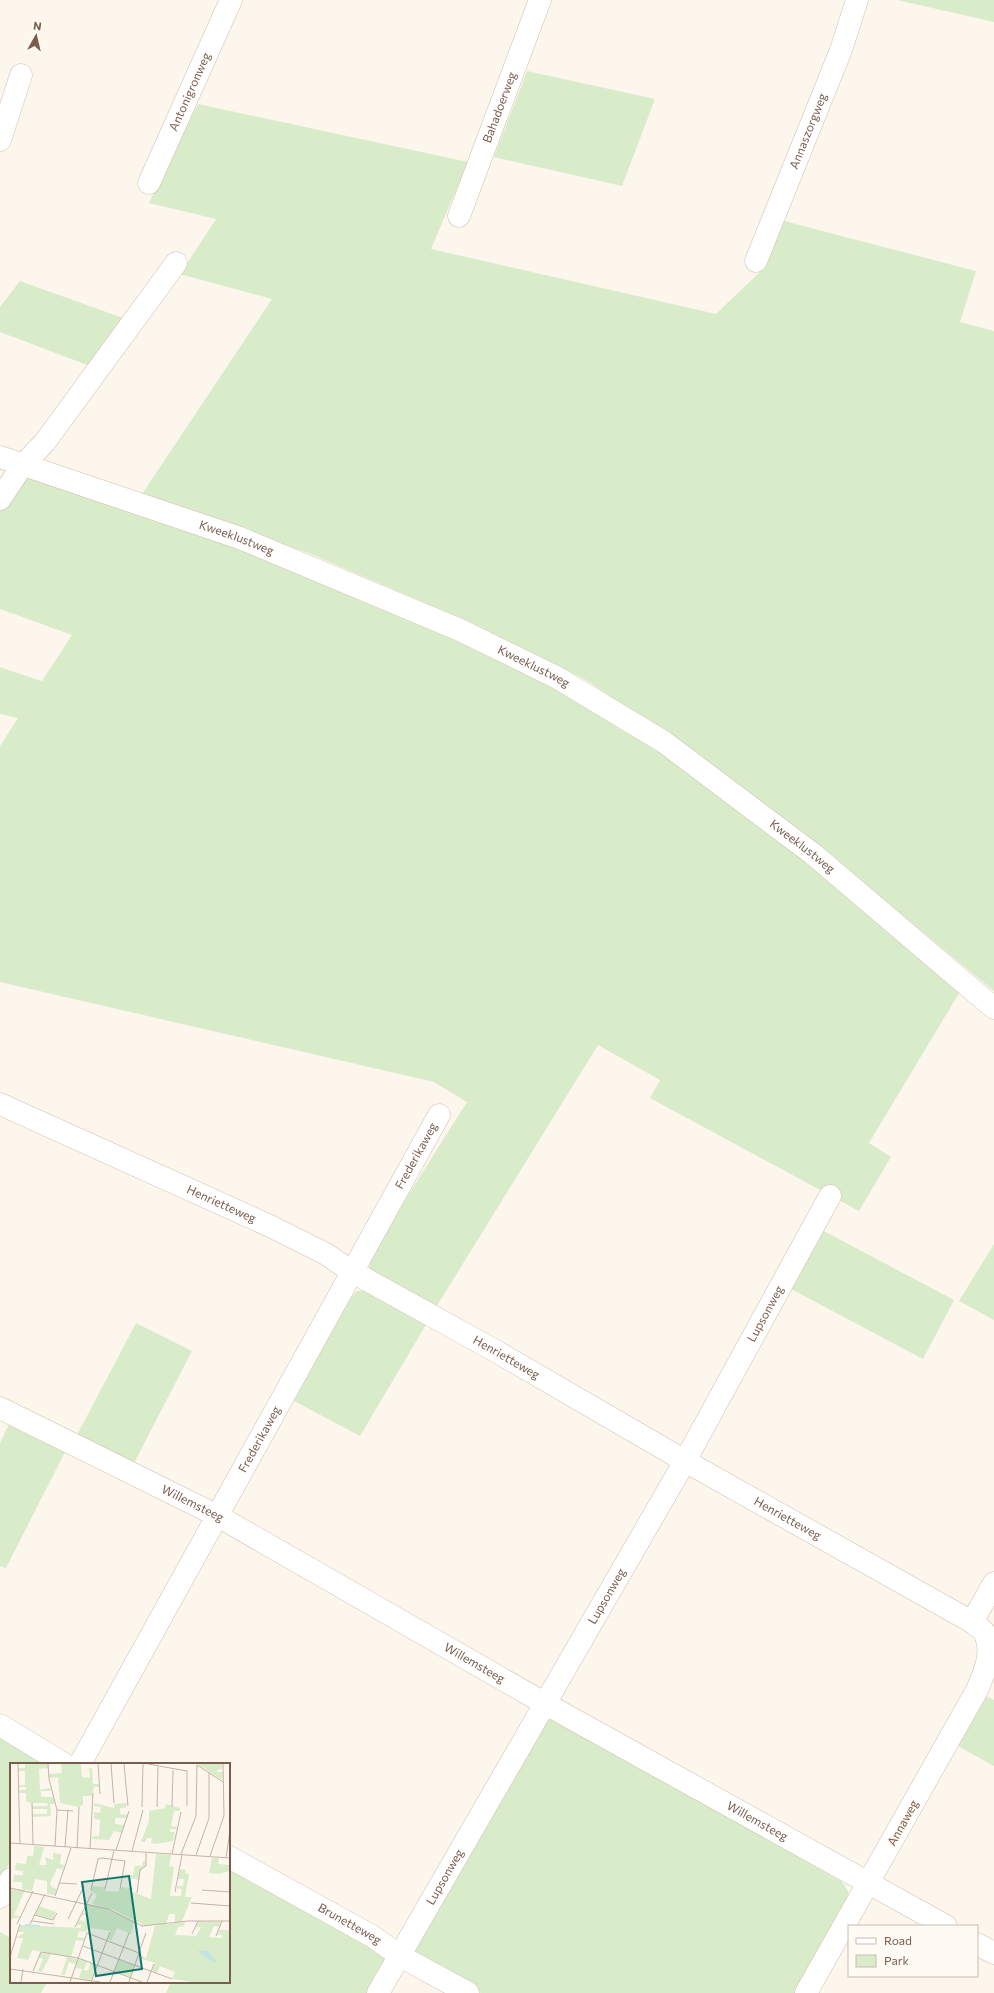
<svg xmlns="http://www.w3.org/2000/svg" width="994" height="1993" font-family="Commissioner,sans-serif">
  <rect width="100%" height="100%" fill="#fdf6ec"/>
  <g fill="#d8ecc9">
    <path d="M 897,0 L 994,0 L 994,22 Z"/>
    <path d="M 527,71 L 655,99 L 622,186 L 494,157 Z"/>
    <path d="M 198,104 L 468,162 L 431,249 L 716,314 L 765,267 L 784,221 L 976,271 L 960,322 L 994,331 L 994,991 L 796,828 L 692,751 L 586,680 L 467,621 L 311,554 L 142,494 L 272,299 L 180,274 L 216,219 L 149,203 Z"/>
    <path d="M 20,281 L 123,318 L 90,366 L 0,332 L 0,307 Z"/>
    <path d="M 28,478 L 174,523 L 347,590 L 472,647 L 566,694 L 684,765 L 836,887 L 961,990 L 869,1143 L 891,1157 L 859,1211 L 650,1098 L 660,1080 L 598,1045 L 435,1309 L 369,1271 L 371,1254 L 467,1102 L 434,1082 L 0,982 L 0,746 L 18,718 L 0,714 L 0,667 L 42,681 L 72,635 L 0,609 L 0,511 L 21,481 Z"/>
    <path d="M 820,1229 L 954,1300 L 923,1359 L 789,1288 Z"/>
    <path d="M 994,1244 L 994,1320 L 959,1301 Z"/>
    <path d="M 367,1290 L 427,1323 L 360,1436 L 292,1400 L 351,1298 L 357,1291 Z"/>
    <path d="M 136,1323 L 192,1351 L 134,1463 L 77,1435 Z"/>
    <path d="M 9,1424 L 65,1452 L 6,1568 L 0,1566 L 0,1443 Z"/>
    <path d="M 983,1694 L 994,1700 L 994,1766 L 956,1745 Z"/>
    <path d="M 551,1716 L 567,1723 L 842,1882 L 848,1891 L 849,1898 L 796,1993 L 481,1993 L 415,1957 L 414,1946 L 543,1718 Z"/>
    <path d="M 0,1736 L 53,1764 L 11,1764 L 11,1861 L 0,1879 Z"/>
    <path d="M 233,1868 L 381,1949 L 386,1959 L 370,1993 L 166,1993 L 171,1982 L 229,1982 L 229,1876 Z"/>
    <path d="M 0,1932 L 11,1938 L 11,1982 L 47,1982 L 41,1993 L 0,1993 Z"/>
  </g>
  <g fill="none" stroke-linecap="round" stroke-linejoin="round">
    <g stroke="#d1beb0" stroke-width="23">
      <g id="minor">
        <path d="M 0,140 L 21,75"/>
        <path id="s1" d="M 149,183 L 231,0"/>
        <path id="s2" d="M 459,216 L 540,0"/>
        <path id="s3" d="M 756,261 L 841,50 L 857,0"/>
        <path id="s4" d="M 0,457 L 240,538 L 460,630 L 556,677 L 664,742 L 813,854 L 994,1008"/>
        <path d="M 0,499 L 22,466 L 45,442 L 176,263"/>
        <path id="s5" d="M 0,1104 L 270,1226 L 326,1254 L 351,1271 L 492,1349 L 685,1461 L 972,1622 C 975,1625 981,1628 984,1632 C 994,1651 985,1672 977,1690 L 806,1993"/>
        <path id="s6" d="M 0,1408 L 216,1515 L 544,1703 L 946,1926"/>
        <path d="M 972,1622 L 994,1583"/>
        <path d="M 0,1725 L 64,1764"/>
        <path id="s7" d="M 80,1764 L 439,1115"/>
        <path id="s8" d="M 229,1857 L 372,1936 L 400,1956 L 468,1993"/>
        <path d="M 0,1897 L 11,1879"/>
        <path d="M 977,1944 L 994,1953"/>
        <path id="s9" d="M 378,1993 L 685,1461 L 830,1196"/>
      </g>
    </g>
    <use href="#minor" stroke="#fff" stroke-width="22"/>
  </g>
  <g text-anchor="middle" stroke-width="3" stroke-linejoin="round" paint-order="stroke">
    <g font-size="12" fill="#7a5c4d" stroke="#fffaf3">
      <text dy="4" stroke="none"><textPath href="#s1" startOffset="100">Antonigronweg</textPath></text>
      <text dy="4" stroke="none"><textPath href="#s2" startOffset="116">Bahadoerweg</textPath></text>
      <text dy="4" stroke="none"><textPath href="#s3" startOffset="140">Annaszorgweg</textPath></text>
      <text dy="4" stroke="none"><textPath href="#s4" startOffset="250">Kweeklustweg</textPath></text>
      <text dy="4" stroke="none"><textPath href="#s4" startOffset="574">Kweeklustweg</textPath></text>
      <text dy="4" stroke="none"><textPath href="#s4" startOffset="898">Kweeklustweg</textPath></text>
      <text dy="4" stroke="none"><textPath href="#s7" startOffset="695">Frederikaweg</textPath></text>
      <text dy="4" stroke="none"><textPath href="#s5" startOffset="243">Henrietteweg</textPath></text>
      <text dy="4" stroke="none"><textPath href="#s9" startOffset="782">Lupsonweg</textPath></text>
      <text dy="4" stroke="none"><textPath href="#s5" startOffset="567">Henrietteweg</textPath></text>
      <text dy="4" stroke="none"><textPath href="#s7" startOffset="371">Frederikaweg</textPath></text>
      <text dy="4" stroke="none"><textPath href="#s6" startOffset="215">Willemsteeg</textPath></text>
      <text dy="4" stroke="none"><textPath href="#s5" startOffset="891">Henrietteweg</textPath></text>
      <text dy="4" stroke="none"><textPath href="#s9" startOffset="458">Lupsonweg</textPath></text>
      <text dy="4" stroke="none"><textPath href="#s6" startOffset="539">Willemsteeg</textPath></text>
      <text dy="4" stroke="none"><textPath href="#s6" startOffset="863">Willemsteeg</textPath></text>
      <text transform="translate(903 1823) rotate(-61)" y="4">Annaweg</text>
      <text dy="4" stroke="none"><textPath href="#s9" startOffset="134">Lupsonweg</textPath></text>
      <text dy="4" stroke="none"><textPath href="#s8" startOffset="138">Brunetteweg</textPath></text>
    </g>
  </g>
  <g transform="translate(10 1763)">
    <rect width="220" height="220" fill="#fdf6ec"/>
    <path d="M 15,1 L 38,1 L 38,5 L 29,6 L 30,27 L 40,25 L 41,28 L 31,28 L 31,34 L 43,34 L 45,41 L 40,41 L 41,53 L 22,54 L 22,51 L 37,51 L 37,46 L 22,46 L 22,43 L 37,43 L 38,40 L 20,40 L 16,38 L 16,30 L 9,30 L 9,27 L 16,27 L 16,24 L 9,24 L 9,22 L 15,22 L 15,8 L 8,8 L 8,5 L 15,5 ZM 51,1 L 71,1 L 72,14 L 80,15 L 79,5 L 82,5 L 83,21 L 89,21 L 89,24 L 84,24 L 82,33 L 73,33 L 73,42 L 69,44 L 50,40 L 48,14 L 39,15 L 39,11 L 52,10 ZM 187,1 L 212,1 L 212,6 L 207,7 L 207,9 L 213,9 L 212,17 ZM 84,40 L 104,45 L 104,41 L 117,40 L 116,45 L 110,45 L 110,51 L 118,52 L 117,55 L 105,55 L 105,61 L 115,62 L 112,70 L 104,68 L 99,77 L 82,76 L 82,73 L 89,73 L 90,59 L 90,57 L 84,56 L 84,49 L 90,50 L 91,44 L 84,43 ZM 156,41 L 170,45 L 170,48 L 164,48 L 161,63 L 167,64 L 166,66 L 160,66 L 160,69 L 165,69 L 163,78 L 145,81 L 141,80 L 142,75 L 137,75 L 135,79 L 131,79 L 139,58 L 139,48 L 155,45 ZM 24,83 L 34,84 L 29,102 L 37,102 L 35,94 L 43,97 L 43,90 L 51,91 L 50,101 L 54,102 L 53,106 L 47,105 L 40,121 L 42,124 L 47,126 L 44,132 L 37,131 L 37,118 L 25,116 L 22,128 L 12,126 L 12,119 L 3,119 L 4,112 L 13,112 L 13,108 L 5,107 L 6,100 L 16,101 L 17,93 L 23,93 ZM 146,91 L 161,92 L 159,103 L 164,104 L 160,133 L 171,133 L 172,126 L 167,125 L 167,123 L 173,123 L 174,116 L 168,116 L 170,106 L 176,107 L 175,110 L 179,111 L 175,134 L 182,134 L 172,158 L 165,160 L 165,151 L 159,151 L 156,162 L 133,162 L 104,147 L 82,141 L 87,132 L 81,128 L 82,123 L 95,124 L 95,128 L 108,129 L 111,124 L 120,125 L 120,128 L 141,136 ZM 202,95 L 209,95 L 208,101 L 220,102 L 220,108 L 209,111 L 199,110 ZM 133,98 L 135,98 L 135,103 L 131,105 L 129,117 L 113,113 L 123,112 L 125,103 L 132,103 ZM 0,126 L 15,127 L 4,152 L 10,153 L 9,155 L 3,155 L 0,160 ZM 77,141 L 93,145 L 124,159 L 121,171 L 107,165 L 101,178 L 98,176 L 101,168 L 79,165 L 76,169 L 69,168 L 67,174 L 75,175 L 74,178 L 66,177 L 61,194 L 22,187 L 18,197 L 7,195 L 13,175 L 6,175 L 15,169 L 8,169 L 10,162 L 70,165 L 72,162 L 67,162 L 69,157 L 75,158 L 78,153 L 71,152 L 73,150 L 80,149 L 74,147 ZM 29,143 L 46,149 L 43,156 L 25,152 ZM 188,158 L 211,159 L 209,164 L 204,163 L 199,174 L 212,175 L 212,172 L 208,171 L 209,167 L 220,167 L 220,219 L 183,219 L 162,216 L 165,209 L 150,203 L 147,210 L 142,208 L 145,200 L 129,195 L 130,192 L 136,195 L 145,163 L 175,159 L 174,163 L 168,164 L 165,172 L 186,173 L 191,164 L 186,164 ZM 30,190 L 41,191 L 32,209 L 28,208 L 33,196 L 28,194 ZM 57,194 L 67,196 L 66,201 L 59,199 L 55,212 L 51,212 ZM 68,196 L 77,198 L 74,207 L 78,208 L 80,200 L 86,202 L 81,217 L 69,215 L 72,206 L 65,205 ZM 109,197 L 124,202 L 121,214 L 105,208 Z" fill="#d8ecc9"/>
    <path d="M 187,188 L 198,188 L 206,199 L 203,199 Z" fill="#bfe3e8"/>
    <path fill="none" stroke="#bfe3e8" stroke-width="2" d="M 15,162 L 30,163"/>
    <path fill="none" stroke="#c5b3a7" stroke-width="1" d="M 8,1 L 10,81M 38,1 L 39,16 L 47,47 L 45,83M 88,1 L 90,31M 101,1 L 104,40M 114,1 L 118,43M 138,1 L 177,8 L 177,43M 22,40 L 23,82M 132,44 L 133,1M 147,44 L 148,4M 162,44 L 163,7M 47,47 L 63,48M 0,80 L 220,95M 55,84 L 58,47M 67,85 L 69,44M 80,86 L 83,30M 106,87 L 119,48M 122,88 L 133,47M 162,91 L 171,49M 171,91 L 186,53 L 187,2 L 213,19M 186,92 L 199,55 L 199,9M 200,93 L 214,53 L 213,1M 216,94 L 220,68M 49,120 L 67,121M 0,125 L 98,146 L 132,163 L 178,158 L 220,158M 95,126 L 104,87M 81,127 L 88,96 L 92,95 L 115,98 L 110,126M 192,127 L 220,129M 165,129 L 172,92M 127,130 L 130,107 L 136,103 L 136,90M 45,133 L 61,85M 181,140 L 220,143M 24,152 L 43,157 L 47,150M 58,156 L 74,123M 22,158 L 44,161M 7,161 L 23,128M 20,161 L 35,131M 65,164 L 82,130M 182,171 L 188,158M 206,173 L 212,158M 73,183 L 162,216M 129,189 L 136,170M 0,194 L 10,161M 0,206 L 90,219M 23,208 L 31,189 L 68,195 L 132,219M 11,219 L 13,206M 60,219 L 77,170 L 129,190 L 119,219M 81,219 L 100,169M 100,219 L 119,170M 137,219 L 144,201"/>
    <path fill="#0f766e" fill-opacity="0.15" stroke="#0f766e" stroke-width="2" d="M 119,113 L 132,206 L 86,213 L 72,119 Z"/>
    <rect width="220" height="220" fill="none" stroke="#7a5c4d" stroke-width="2"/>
  </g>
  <rect x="848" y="1925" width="130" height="52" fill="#fffaf3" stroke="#cabbb1"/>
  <rect x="856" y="1938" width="20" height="6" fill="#ffffff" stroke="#cabbb1"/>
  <text x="884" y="1945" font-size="12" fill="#7a5c4d">Road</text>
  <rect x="856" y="1955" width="20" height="12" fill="#d8ecc9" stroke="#cabbb1"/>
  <text x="884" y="1965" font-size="12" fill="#7a5c4d">Park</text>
  <g transform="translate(36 36) rotate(8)" stroke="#fffaf3" stroke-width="3" paint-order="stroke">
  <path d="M0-3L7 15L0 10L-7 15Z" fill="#7a5c4d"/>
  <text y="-6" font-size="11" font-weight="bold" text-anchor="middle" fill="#7a5c4d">N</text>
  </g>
</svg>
